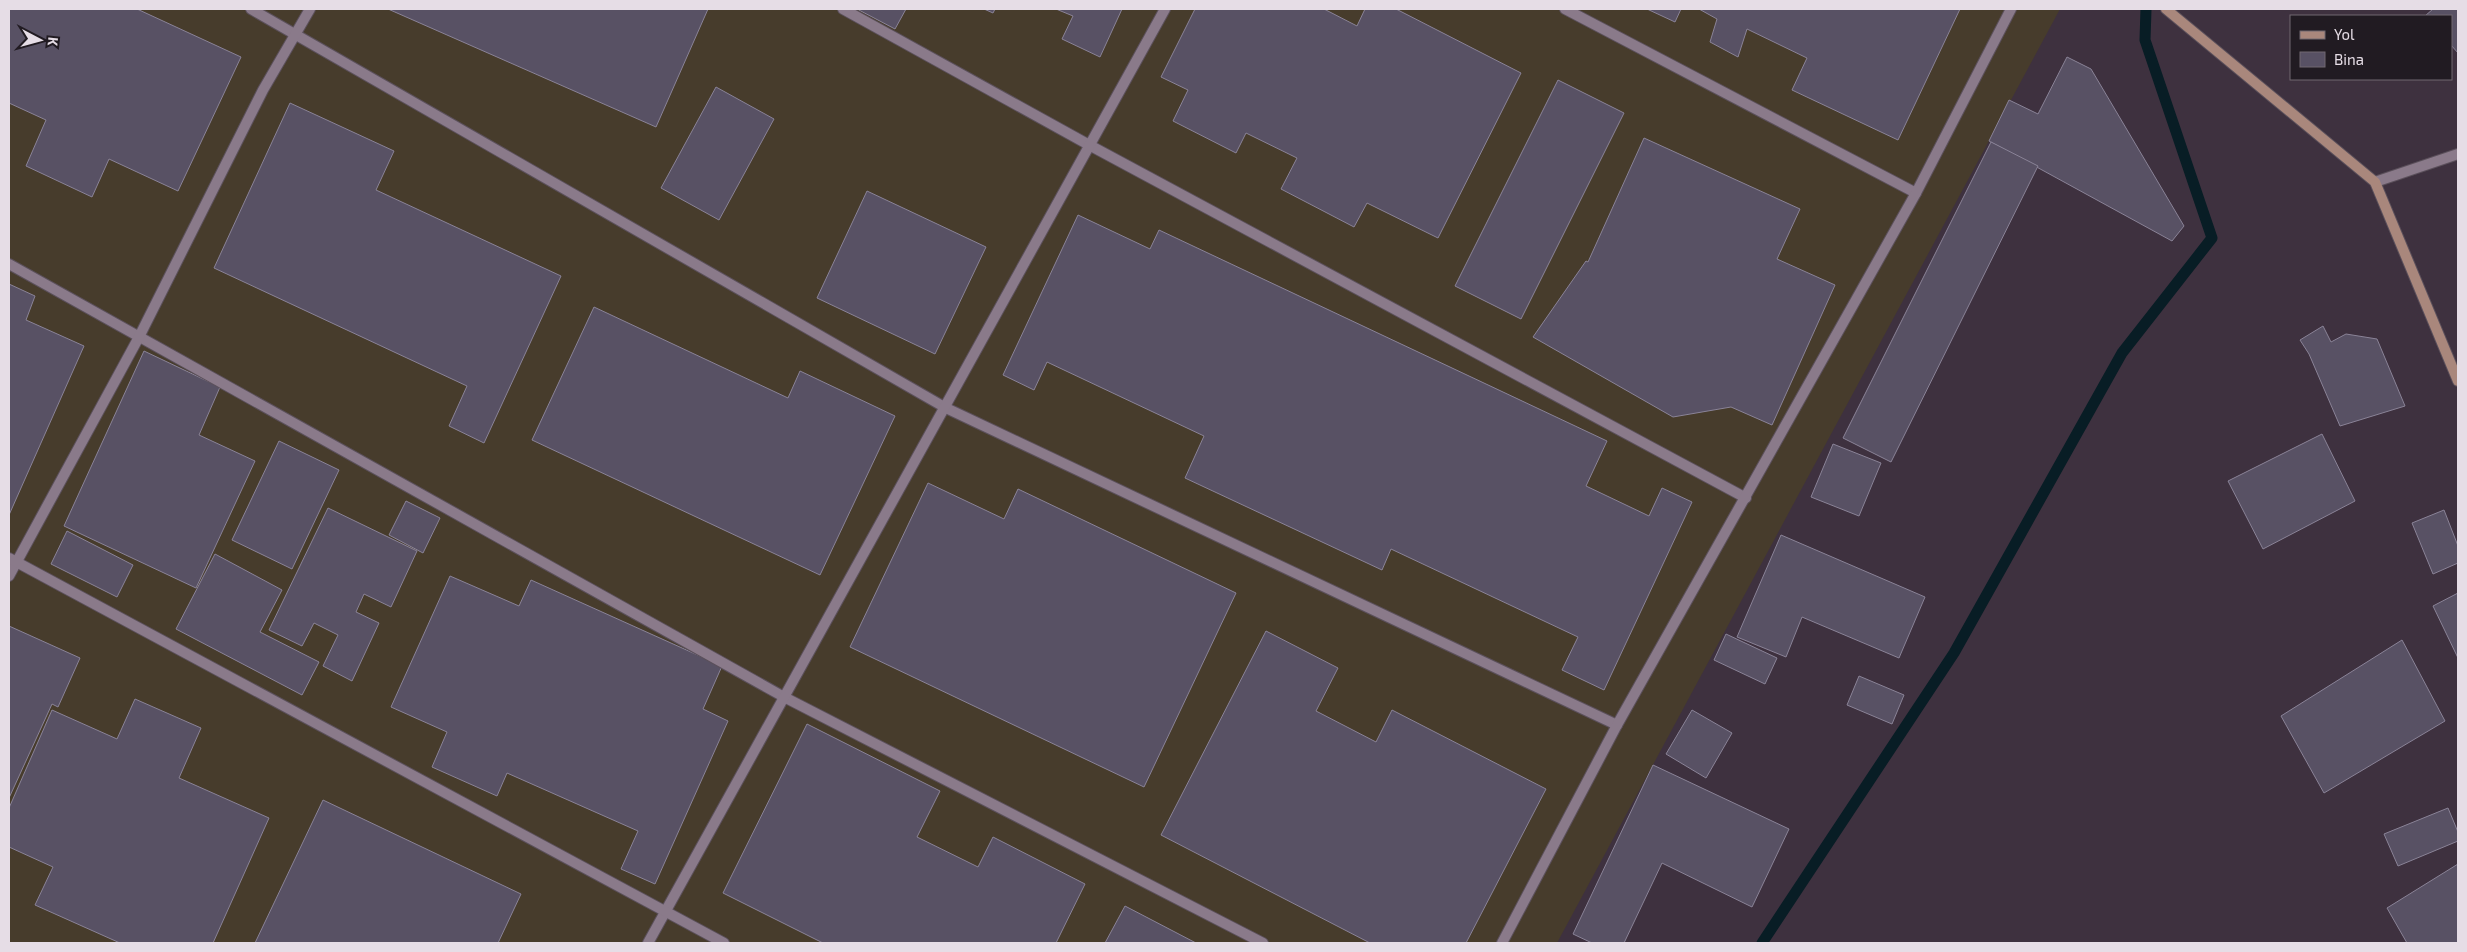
<svg xmlns="http://www.w3.org/2000/svg" width="2467" height="952" font-family="'Exo 2',sans-serif">
  <rect width="100%" height="100%" fill="#3e313f"/>
  <path fill="#473c2c" d="M 9,9 L 2060,9 L 1557,943 L 9,943 Z"/>
  <g fill="none" stroke-linecap="round" stroke-linejoin="round">
    <path stroke="#081d25" stroke-width="11" d="M 1762,943 L 1954,653 L 2122,353 L 2212,238 L 2145,40 L 2146,9"/>
  </g>
  <g fill="#585164" stroke="#8a8397">
    <path d="M 9,9 L 137,9 L 241,57 L 178,191 L 109,159 L 92,197 L 26,166 L 46,120 L 9,103 Z"/>
    <path d="M 388,9 L 708,9 L 656,127 Z"/>
    <path d="M 857,9 L 906,9 L 895,29 Z"/>
    <path d="M 984,9 L 995,9 L 993,13 Z"/>
    <path d="M 1056,9 L 1122,9 L 1100,57 L 1062,39 L 1073,16 Z"/>
    <path d="M 1195,9 L 1324,9 L 1357,26 L 1365,9 L 1396,9 L 1521,73 L 1438,238 L 1367,203 L 1354,227 L 1281,189 L 1297,158 L 1246,133 L 1236,153 L 1173,121 L 1188,90 L 1161,77 Z"/>
    <path d="M 1647,9 L 1681,9 L 1675,22 Z"/>
    <path d="M 1699,9 L 1960,9 L 1898,140 L 1792,90 L 1807,58 L 1747,29 L 1738,57 L 1710,42 L 1717,19 Z"/>
    <path d="M 2433,9 L 2458,9 L 2458,53 L 2451,45 L 2451,16 L 2425,16 Z"/>
    <path d="M 2067,57 L 2091,69 L 2184,226 L 2172,241 L 1989,141 L 2009,100 L 2038,114 Z"/>
    <path d="M 1558,80 L 1624,113 L 1521,319 L 1455,286 Z"/>
    <path d="M 716,87 L 774,119 L 719,220 L 661,188 Z"/>
    <path d="M 290,103 L 394,151 L 376,190 L 561,276 L 484,443 L 449,426 L 467,386 L 214,268 Z"/>
    <path d="M 1644,138 L 1800,209 L 1777,259 L 1835,285 L 1772,425 L 1731,407 L 1673,417 L 1533,337 L 1586,261 L 1588,262 Z"/>
    <path d="M 1991,142 L 2038,166 L 1891,462 L 1843,438 Z"/>
    <path d="M 867,191 L 986,247 L 935,354 L 817,298 Z"/>
    <path d="M 1078,215 L 1150,249 L 1159,230 L 1607,441 L 1586,486 L 1649,516 L 1662,488 L 1692,502 L 1604,690 L 1562,670 L 1578,637 L 1391,549 L 1382,570 L 1185,478 L 1204,436 L 1047,362 L 1034,390 L 1003,375 Z"/>
    <path d="M 9,284 L 35,296 L 26,320 L 84,346 L 9,515 Z"/>
    <path d="M 594,307 L 788,398 L 800,371 L 895,416 L 820,575 L 532,440 Z"/>
    <path d="M 2323,326 L 2331,342 L 2346,334 L 2377,339 L 2405,406 L 2340,426 L 2309,354 L 2300,340 Z"/>
    <path d="M 144,351 L 220,387 L 199,435 L 255,461 L 196,588 L 64,526 Z"/>
    <path d="M 2322,434 L 2355,501 L 2263,549 L 2228,481 Z"/>
    <path d="M 279,441 L 339,470 L 292,569 L 232,540 Z"/>
    <path d="M 1833,444 L 1881,463 L 1859,516 L 1811,497 Z"/>
    <path d="M 928,483 L 1004,519 L 1018,489 L 1236,593 L 1144,787 L 850,647 Z"/>
    <path d="M 406,501 L 440,518 L 423,553 L 389,535 Z"/>
    <path d="M 328,508 L 417,551 L 391,607 L 364,594 L 356,612 L 379,623 L 352,681 L 323,666 L 338,635 L 314,623 L 302,646 L 269,630 Z"/>
    <path d="M 2444,510 L 2458,546 L 2458,563 L 2433,574 L 2412,523 Z"/>
    <path d="M 67,531 L 133,565 L 117,597 L 51,564 Z"/>
    <path d="M 1781,535 L 1925,597 L 1899,658 L 1802,617 L 1786,657 L 1737,637 Z"/>
    <path d="M 215,554 L 282,590 L 260,632 L 319,662 L 302,695 L 176,629 Z"/>
    <path d="M 450,576 L 519,606 L 531,580 L 722,666 L 703,709 L 728,721 L 655,884 L 621,869 L 638,831 L 507,773 L 497,796 L 432,767 L 447,732 L 391,707 Z"/>
    <path d="M 2458,593 L 2458,658 L 2433,606 Z"/>
    <path d="M 9,626 L 80,658 L 58,707 L 52,704 L 9,798 Z"/>
    <path d="M 1266,631 L 1338,668 L 1316,711 L 1376,742 L 1392,710 L 1546,789 L 1466,943 L 1370,943 L 1161,835 Z"/>
    <path d="M 1726,634 L 1777,658 L 1765,684 L 1714,660 Z"/>
    <path d="M 2402,640 L 2445,721 L 2324,793 L 2281,716 Z"/>
    <path d="M 1859,676 L 1904,695 L 1892,724 L 1847,705 Z"/>
    <path d="M 135,699 L 201,728 L 179,778 L 269,818 L 213,943 L 120,943 L 35,905 L 53,867 L 9,847 L 9,808 L 52,710 L 117,739 Z"/>
    <path d="M 1692,710 L 1732,733 L 1706,778 L 1666,754 Z"/>
    <path d="M 807,724 L 940,791 L 917,837 L 978,867 L 993,837 L 1085,884 L 1056,943 L 823,943 L 723,893 Z"/>
    <path d="M 1653,765 L 1789,829 L 1752,907 L 1662,863 L 1624,943 L 1592,943 L 1573,934 Z"/>
    <path d="M 323,800 L 521,894 L 498,943 L 255,943 Z"/>
    <path d="M 2448,808 L 2458,832 L 2458,841 L 2398,866 L 2384,834 Z"/>
    <path d="M 2458,864 L 2458,943 L 2407,943 L 2387,908 Z"/>
    <path d="M 1125,906 L 1196,943 L 1105,943 Z"/>
  </g>
  <g fill="none" stroke-linecap="round" stroke-linejoin="round">
    <g stroke="#5b505b" stroke-width="12">
      <g id="lane">
        <path d="M 251,9 L 946,408 L 1617,725"/>
        <path d="M 843,9 L 1091,146 L 1746,498"/>
        <path d="M 1565,9 L 1916,193"/>
        <path d="M 9,264 L 784,697 L 1263,943"/>
        <path d="M 9,576 L 139,337 L 263,90 L 310,9"/>
        <path d="M 648,943 L 1165,9"/>
      </g>
    </g>
    <g stroke="#5b505b" stroke-width="12">
      <g id="street">
        <path d="M 2375,182 L 2458,154"/>
        <path d="M 9,558 L 724,943"/>
        <path d="M 1502,943 L 1617,725 L 1916,193 L 2011,9"/>
      </g>
    </g>
    <g stroke="#5b505b" stroke-width="12">
      <path id="secondary" d="M 2166,9 L 2375,182 L 2458,381"/>
    </g>
    <use href="#lane" stroke="#8a7a8a" stroke-width="10"/>
    <use href="#street" stroke="#8a7a8a" stroke-width="10"/>
    <use href="#secondary" stroke="#a9877c" stroke-width="10"/>
  </g>
  <rect width="2467" height="952" fill="none" stroke="#e6dde6" stroke-width="20"/>
  <rect x="2290" y="15" width="162" height="65" fill="#211b22" stroke="#706970"/>
  <rect x="2300" y="31" width="25" height="8" fill="#a9877c" stroke="#706970"/>
  <text x="2334" y="40" font-size="15" fill="#e6dde6">Yol</text>
  <rect x="2300" y="52" width="25" height="15" fill="#585164" stroke="#706970"/>
  <text x="2334" y="65" font-size="15" fill="#e6dde6">Bina</text>
  <g transform="translate(40 40) rotate(96)" stroke="#211b22" stroke-width="4" paint-order="stroke">
  <path d="M0-4L9 19L0 12L-9 19Z" fill="#e6dde6"/>
  <text y="-8" font-size="14" font-weight="bold" text-anchor="middle" fill="#e6dde6">K</text>
  </g>
</svg>
